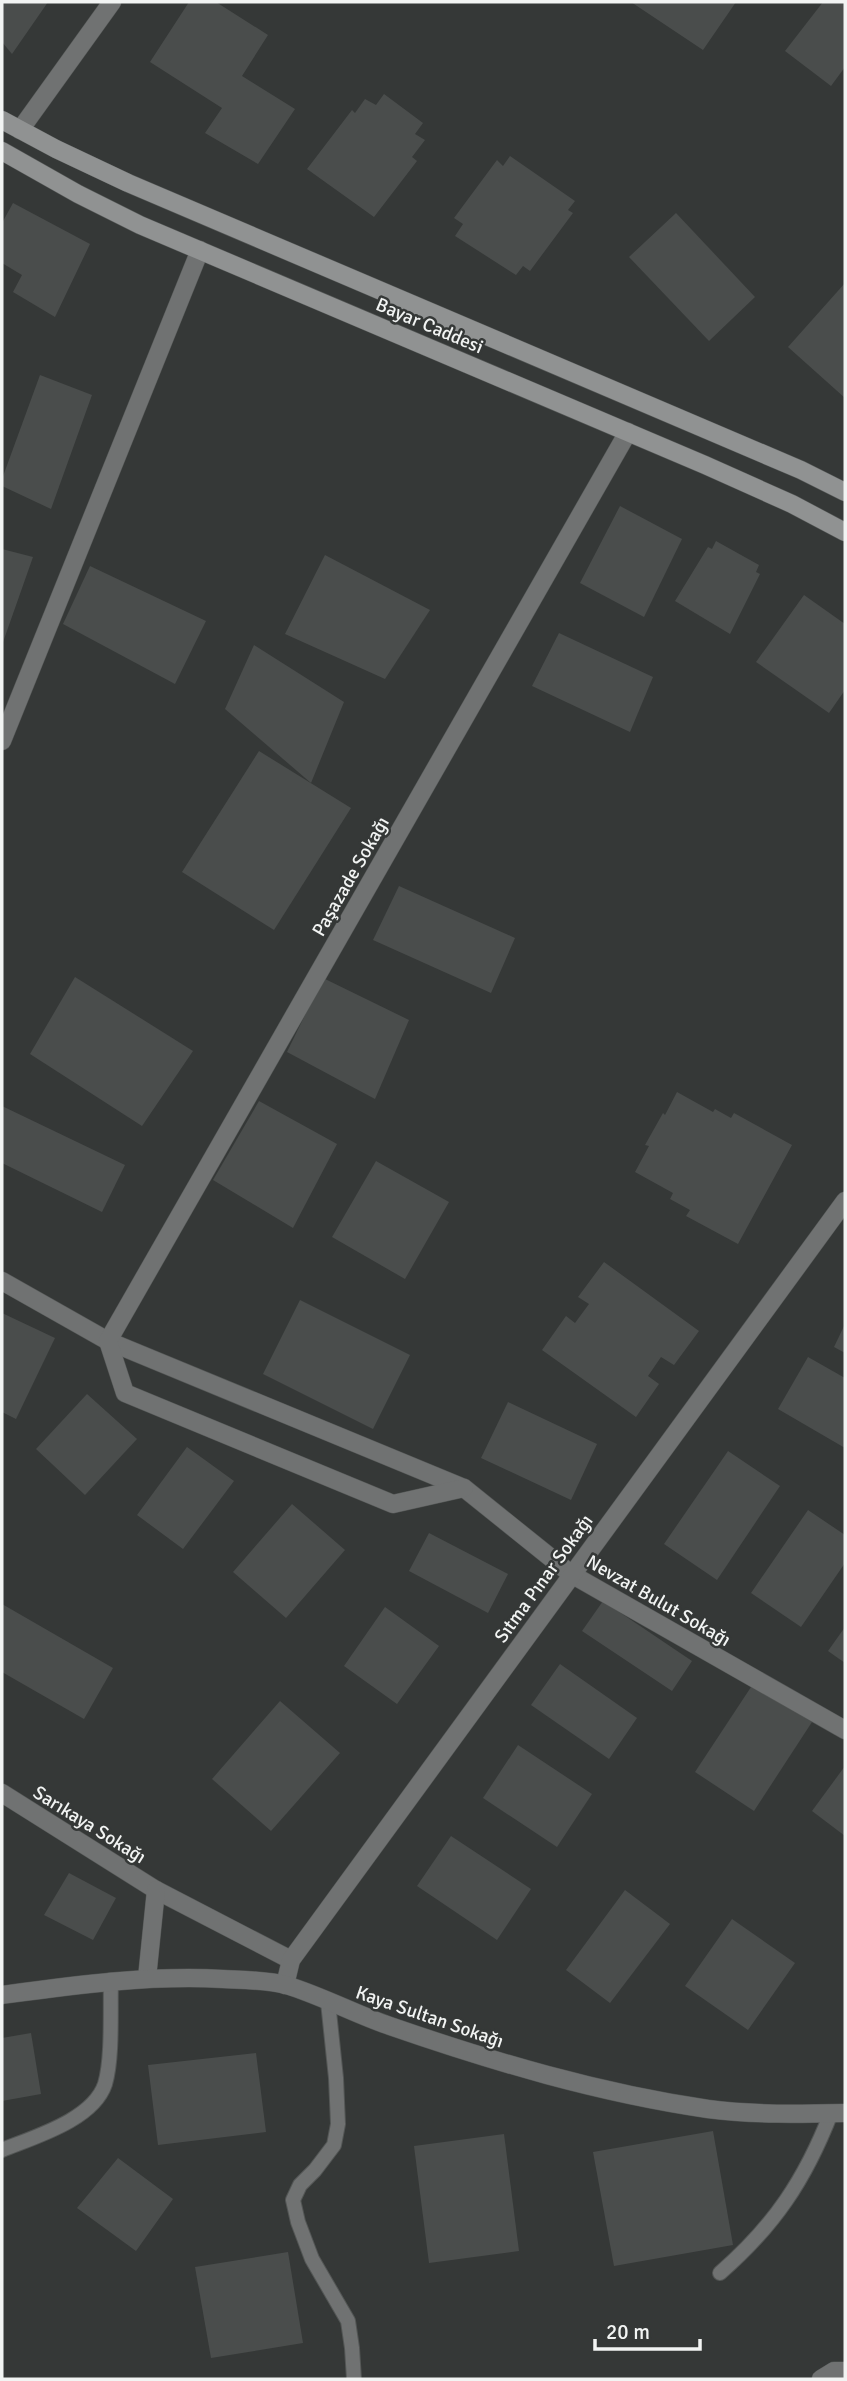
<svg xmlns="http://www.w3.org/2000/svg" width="847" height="2381" font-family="Signika,sans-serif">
  <rect width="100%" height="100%" fill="#353837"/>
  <g fill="#4a4d4c">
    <path d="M 2,2 L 48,2 L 12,54 L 2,42 Z"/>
    <path d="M 189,2 L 216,2 L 268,35 L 242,76 L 295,109 L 258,164 L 205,133 L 222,108 L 150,62 Z"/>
    <path d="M 631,2 L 736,2 L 703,50 Z"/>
    <path d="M 823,2 L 845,2 L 845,67 L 831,86 L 785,51 Z"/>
    <path d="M 384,94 L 423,123 L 415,134 L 425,140 L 412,157 L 417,161 L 374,217 L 307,169 L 352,110 L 355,113 L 365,99 L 376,105 Z"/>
    <path d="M 510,156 L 575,201 L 568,210 L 573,213 L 530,271 L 523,266 L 516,275 L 455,236 L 463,224 L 454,218 L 497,160 L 503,166 Z"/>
    <path d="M 13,203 L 90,244 L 55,317 L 13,292 L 22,275 L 2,263 L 2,223 Z"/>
    <path d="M 676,213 L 755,297 L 709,341 L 629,257 Z"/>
    <path d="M 845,283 L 845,398 L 788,347 Z"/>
    <path d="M 40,375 L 92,395 L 51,509 L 2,486 L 2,479 Z"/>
    <path d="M 620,506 L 682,539 L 644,617 L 580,583 Z"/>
    <path d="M 716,541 L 759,565 L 756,572 L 760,574 L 730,634 L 675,601 L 708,547 L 712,549 Z"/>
    <path d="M 2,549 L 33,557 L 2,645 Z"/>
    <path d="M 325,555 L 430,610 L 385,679 L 285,634 Z"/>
    <path d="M 90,566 L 206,621 L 175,684 L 63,624 Z"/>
    <path d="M 804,595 L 845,624 L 845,690 L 829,713 L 756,662 Z"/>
    <path d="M 559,633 L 653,677 L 630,732 L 532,686 Z"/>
    <path d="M 254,645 L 344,702 L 311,783 L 225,709 Z"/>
    <path d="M 259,751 L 351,808 L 274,930 L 182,872 Z"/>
    <path d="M 399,886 L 515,938 L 491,993 L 373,940 Z"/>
    <path d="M 75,977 L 193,1051 L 142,1126 L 30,1054 Z"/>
    <path d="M 323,978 L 409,1020 L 375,1099 L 287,1052 Z"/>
    <path d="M 677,1092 L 713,1112 L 715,1109 L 731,1118 L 734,1113 L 792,1145 L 738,1244 L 686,1216 L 690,1210 L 670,1199 L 673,1193 L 635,1172 L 649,1146 L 645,1145 L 663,1113 L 665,1115 Z"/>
    <path d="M 259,1101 L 337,1144 L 293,1228 L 213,1180 Z"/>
    <path d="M 2,1106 L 125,1165 L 102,1212 L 2,1163 Z"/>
    <path d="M 376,1161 L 449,1202 L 405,1279 L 332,1237 Z"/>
    <path d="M 604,1262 L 699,1331 L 674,1365 L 661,1357 L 648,1376 L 659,1384 L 636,1417 L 542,1350 L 566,1316 L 575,1323 L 589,1304 L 578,1297 Z"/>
    <path d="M 300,1300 L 410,1355 L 373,1429 L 263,1374 Z"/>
    <path d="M 2,1313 L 55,1338 L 16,1419 L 2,1412 Z"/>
    <path d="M 845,1324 L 845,1353 L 834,1347 Z"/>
    <path d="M 808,1357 L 845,1378 L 845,1448 L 778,1409 Z"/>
    <path d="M 87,1394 L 137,1439 L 85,1495 L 36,1449 Z"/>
    <path d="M 508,1402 L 597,1444 L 571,1500 L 481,1458 Z"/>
    <path d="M 187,1447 L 234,1481 L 183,1549 L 137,1515 Z"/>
    <path d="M 728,1451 L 780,1486 L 717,1580 L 664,1544 Z"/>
    <path d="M 292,1504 L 345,1550 L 286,1618 L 233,1572 Z"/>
    <path d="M 808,1510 L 845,1535 L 845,1563 L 801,1627 L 751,1593 Z"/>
    <path d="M 429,1533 L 508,1574 L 488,1613 L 409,1571 Z"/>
    <path d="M 603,1601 L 692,1661 L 672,1691 L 582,1631 Z"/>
    <path d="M 2,1604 L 113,1668 L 84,1719 L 2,1672 Z"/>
    <path d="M 385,1607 L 439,1646 L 397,1704 L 344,1666 Z"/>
    <path d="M 845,1627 L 845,1663 L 828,1651 Z"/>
    <path d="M 560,1664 L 637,1718 L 609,1759 L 531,1705 Z"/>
    <path d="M 753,1684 L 812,1722 L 754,1811 L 695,1772 Z"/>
    <path d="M 280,1701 L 340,1753 L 271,1831 L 212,1779 Z"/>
    <path d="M 518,1745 L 592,1794 L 557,1847 L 483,1798 Z"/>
    <path d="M 845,1766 L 845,1836 L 812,1811 Z"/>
    <path d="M 451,1836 L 531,1889 L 497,1940 L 417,1886 Z"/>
    <path d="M 69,1873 L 116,1898 L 93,1940 L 44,1915 Z"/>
    <path d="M 625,1890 L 670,1924 L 610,2003 L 566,1970 Z"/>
    <path d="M 732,1919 L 795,1963 L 748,2030 L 685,1986 Z"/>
    <path d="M 31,2033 L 41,2094 L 2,2101 L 2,2038 Z"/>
    <path d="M 256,2053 L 266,2132 L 158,2145 L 148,2065 Z"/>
    <path d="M 713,2131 L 733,2245 L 614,2266 L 593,2152 Z"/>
    <path d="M 504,2134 L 519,2251 L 429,2263 L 414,2146 Z"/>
    <path d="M 118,2158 L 173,2199 L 136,2251 L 77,2208 Z"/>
    <path d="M 288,2252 L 303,2343 L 211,2358 L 195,2267 Z"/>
  </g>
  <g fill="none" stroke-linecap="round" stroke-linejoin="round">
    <g stroke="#535655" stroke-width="16">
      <g id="service">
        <path d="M 328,2002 L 336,2078 L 338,2124 L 334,2145 L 315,2170 L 300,2185 L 293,2200 L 298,2222 L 312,2259 L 348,2321 L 352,2348 L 354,2379"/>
        <path d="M 2,2150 C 34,2137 93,2120 105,2084 C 113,2057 110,2009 111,1980"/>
        <path d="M 720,2273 C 774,2226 805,2180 831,2113"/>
      </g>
    </g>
    <g stroke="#535655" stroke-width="19">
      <g id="minor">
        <path d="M 20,130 L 112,2"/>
        <path d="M 2,741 L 200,250"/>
        <path d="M 2,1281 L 108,1341 L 464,1488 L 571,1574 L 845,1730"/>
        <path d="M 464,1488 L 393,1504 L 125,1393 L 108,1341 L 628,432"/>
        <path d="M 2,1793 L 156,1890 L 291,1960"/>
        <path d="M 147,1978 L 156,1890"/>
        <path d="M 285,1985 L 291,1960 L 845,1201"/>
        <path d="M 821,2379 L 834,2371 L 845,2371"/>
      </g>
    </g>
    <g stroke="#535655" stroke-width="19">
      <path id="tertiary" d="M 2,1995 C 76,1985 148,1975 223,1979 C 244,1980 267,1980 286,1985 C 322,1996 355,2014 390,2026 C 494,2062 599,2093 708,2109 C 753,2115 800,2114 845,2113"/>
    </g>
    <g stroke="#535655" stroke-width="19">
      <g id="secondary">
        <path d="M 2,120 L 56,149 L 128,183 L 801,470 L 845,492"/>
        <path d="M 2,151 L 78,194 L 140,225 L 705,465 L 792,504 L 845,532"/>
      </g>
    </g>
    <use href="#service" stroke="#707272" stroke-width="14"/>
    <use href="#minor" stroke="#707272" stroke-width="18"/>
    <use href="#tertiary" stroke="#707272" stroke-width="18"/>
    <use href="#secondary" stroke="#909292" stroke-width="18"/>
  </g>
  <g text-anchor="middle" stroke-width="5" stroke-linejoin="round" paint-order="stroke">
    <g font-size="19" fill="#f2f4f3" stroke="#353837">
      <text transform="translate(430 325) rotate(23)" y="7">Bayar Caddesi</text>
      <text transform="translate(350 876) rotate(-60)" y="7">Paşazade Sokağı</text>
      <text transform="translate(543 1578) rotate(-54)" y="7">Sıtma Pınar Sokağı</text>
      <text transform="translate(659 1600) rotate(30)" y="7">Nevzat Bulut Sokağı</text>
      <text transform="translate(90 1824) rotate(32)" y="7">Sarıkaya Sokağı</text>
      <text transform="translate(430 2016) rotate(19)" y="7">Kaya Sultan Sokağı</text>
    </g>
  </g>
  <rect width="847" height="2381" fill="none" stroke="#f2f4f3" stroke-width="7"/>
  <path d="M595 2339v10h105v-10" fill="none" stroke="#f2f4f3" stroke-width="3.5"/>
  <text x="606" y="2339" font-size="21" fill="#f2f4f3" stroke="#353837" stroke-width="5" paint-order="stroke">20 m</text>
</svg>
